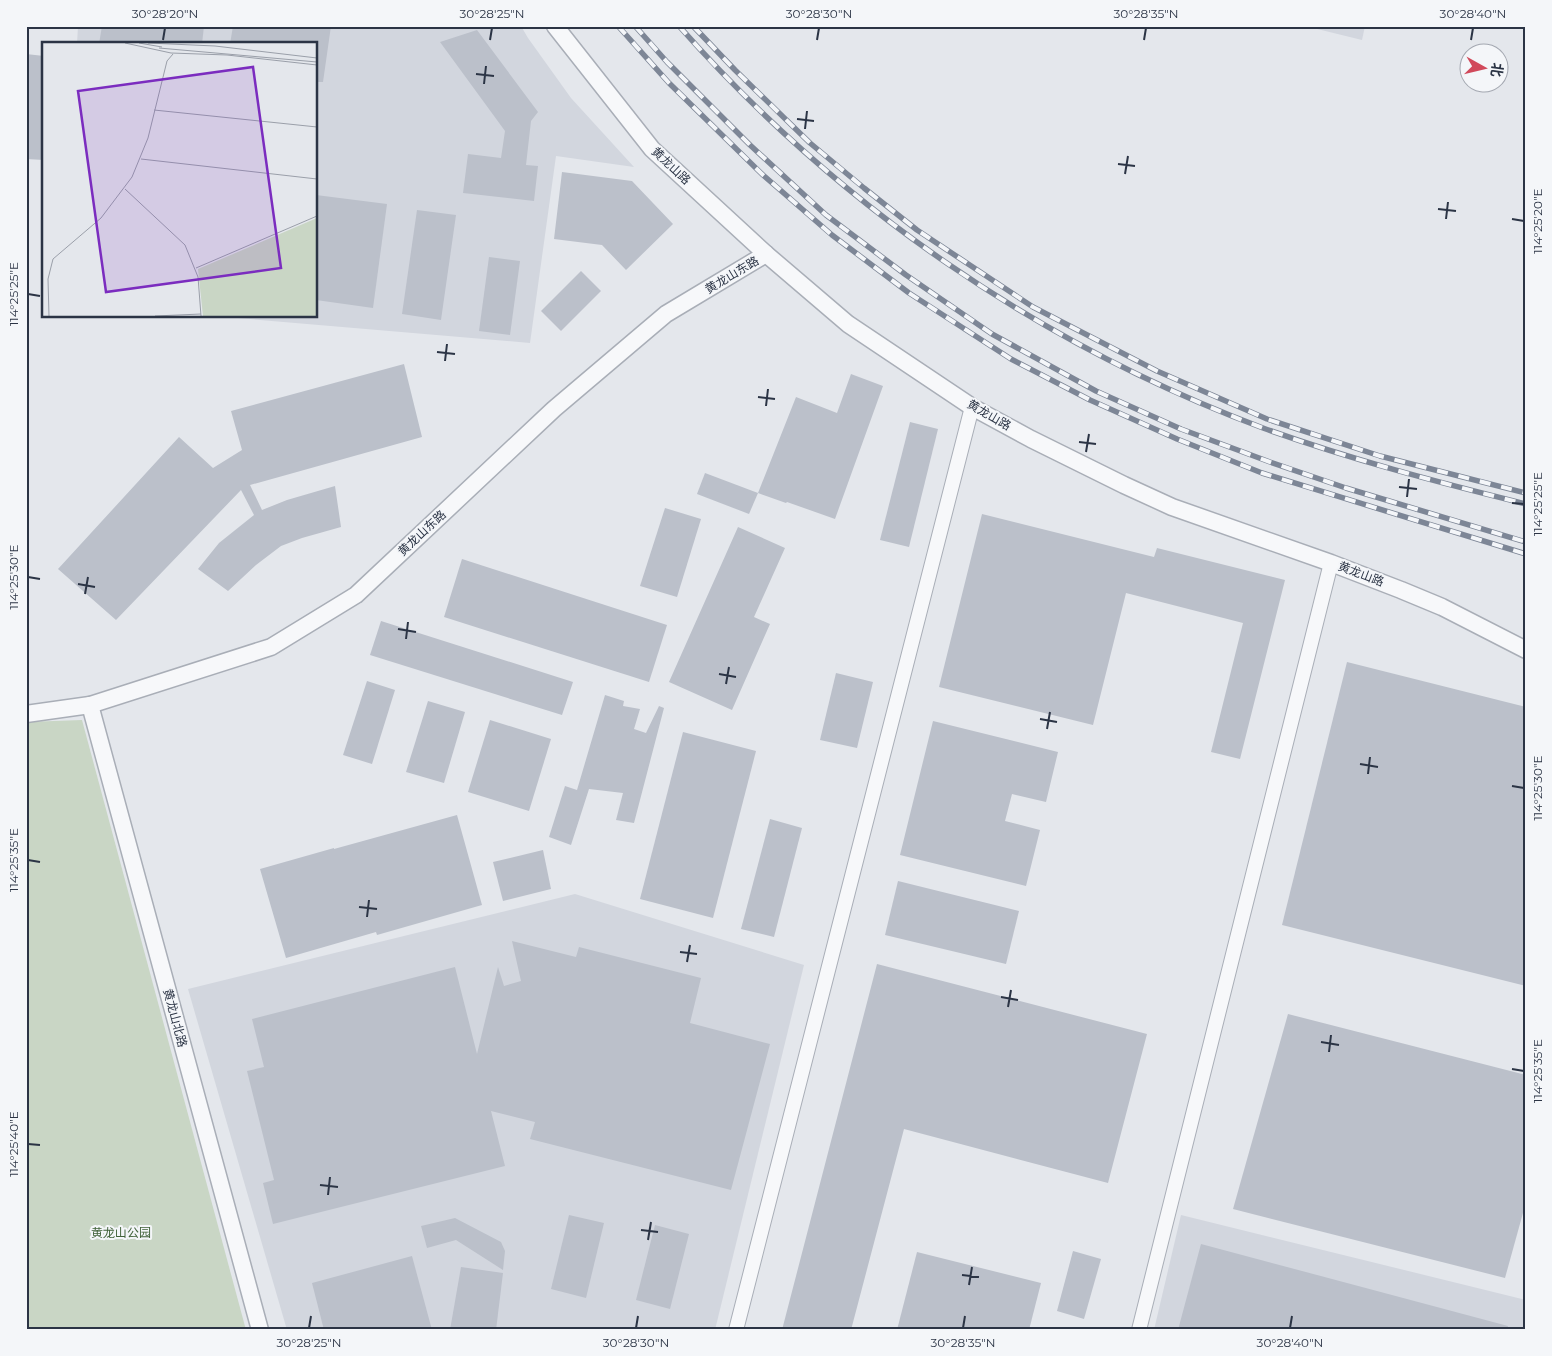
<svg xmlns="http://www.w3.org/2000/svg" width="1552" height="1356" font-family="Montserrat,'Noto Sans SC',sans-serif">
  <rect width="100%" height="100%" fill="#e4e7ec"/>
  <g fill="#d2d6de">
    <path d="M 78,26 L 521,26 L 528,38 L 571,98 L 634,167 L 556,156 L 530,343 L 214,316 L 316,316 L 316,44 L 77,44 Z"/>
    <path d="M 1305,26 L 1365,26 L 1362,40 Z"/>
    <path d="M 575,894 L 804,965 L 715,1330 L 287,1330 L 188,989 Z"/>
    <path d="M 1181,1215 L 1526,1300 L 1526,1330 L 1154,1330 Z"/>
  </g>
  <path fill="#c9d6c5" d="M 82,720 L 246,1330 L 26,1330 L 26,722 Z"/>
  <g fill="#bbc0ca">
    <path d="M 102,26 L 204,26 L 202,44 L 99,44 Z"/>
    <path d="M 233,26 L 331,26 L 323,82 L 316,82 L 316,44 L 230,44 Z"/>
    <path d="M 477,30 L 538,112 L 531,121 L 526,165 L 538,166 L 534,201 L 463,193 L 468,154 L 501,158 L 505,131 L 440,42 Z"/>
    <path d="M 26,54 L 44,56 L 44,160 L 26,159 Z"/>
    <path d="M 562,172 L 632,181 L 673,224 L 626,270 L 602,245 L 554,239 Z"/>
    <path d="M 316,195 L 387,204 L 373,308 L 316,300 Z"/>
    <path d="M 417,210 L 456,215 L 441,320 L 402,314 Z"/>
    <path d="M 489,257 L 520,261 L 510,335 L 479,331 Z"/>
    <path d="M 581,271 L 601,291 L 561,331 L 541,311 Z"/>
    <path d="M 404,364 L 422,437 L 250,485 L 262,510 L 287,500 L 335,486 L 341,527 L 302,538 L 281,546 L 256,565 L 228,591 L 198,569 L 219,543 L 254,515 L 241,490 L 116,620 L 58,569 L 179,437 L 213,468 L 242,450 L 231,411 Z"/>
    <path d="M 851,374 L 883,386 L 835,519 L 787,502 L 786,503 L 758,493 L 796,397 L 837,413 Z"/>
    <path d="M 910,422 L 938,429 L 909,547 L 880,540 Z"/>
    <path d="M 705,473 L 758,493 L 749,514 L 697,494 Z"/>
    <path d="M 665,508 L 701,519 L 677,597 L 640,586 Z"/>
    <path d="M 982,514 L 1154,557 L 1157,548 L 1285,580 L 1240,759 L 1211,752 L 1243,623 L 1126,593 L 1093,725 L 939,687 Z"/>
    <path d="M 738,527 L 785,548 L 754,617 L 770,624 L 732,710 L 669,682 Z"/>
    <path d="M 462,559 L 667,625 L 649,682 L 444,617 Z"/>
    <path d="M 381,621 L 573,682 L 562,715 L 370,655 Z"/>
    <path d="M 1347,662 L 1526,707 L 1526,986 L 1282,925 Z"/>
    <path d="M 836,673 L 873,682 L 857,748 L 820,740 Z"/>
    <path d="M 367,681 L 395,690 L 372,764 L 343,755 Z"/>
    <path d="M 605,695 L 624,701 L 623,706 L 640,709 L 634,729 L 646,733 L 659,706 L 664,708 L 634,823 L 616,820 L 623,793 L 589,789 L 571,845 L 549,837 L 565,786 L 577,790 Z"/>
    <path d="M 428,701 L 465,712 L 444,783 L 406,772 Z"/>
    <path d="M 490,720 L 551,739 L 529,811 L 468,792 Z"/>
    <path d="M 933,721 L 1058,752 L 1046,802 L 1012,794 L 1005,821 L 1040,830 L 1026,886 L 900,855 Z"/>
    <path d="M 683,732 L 756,751 L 713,918 L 640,899 Z"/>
    <path d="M 457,815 L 482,905 L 377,935 L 376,932 L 286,958 L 260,869 L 334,848 L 334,849 Z"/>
    <path d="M 770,819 L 802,828 L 774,937 L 741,929 Z"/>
    <path d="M 543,850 L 551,889 L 503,901 L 493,862 Z"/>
    <path d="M 898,881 L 1019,911 L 1006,964 L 885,935 Z"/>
    <path d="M 512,941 L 576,957 L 579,947 L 701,978 L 690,1023 L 770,1044 L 731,1190 L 530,1139 L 535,1122 L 491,1111 L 505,1166 L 273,1224 L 263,1183 L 274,1180 L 247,1071 L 264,1067 L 252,1019 L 455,967 L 477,1054 L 498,967 L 504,986 L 521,981 Z"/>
    <path d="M 877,964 L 1147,1034 L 1108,1183 L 904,1129 L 851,1330 L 782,1330 Z"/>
    <path d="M 1288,1014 L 1526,1075 L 1526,1202 L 1505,1278 L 1233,1209 Z"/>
    <path d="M 569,1215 L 604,1223 L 586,1298 L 551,1289 Z"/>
    <path d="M 455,1218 L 501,1242 L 505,1251 L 503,1270 L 456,1240 L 427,1248 L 421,1226 Z"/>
    <path d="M 655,1225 L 689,1234 L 670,1309 L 636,1300 Z"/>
    <path d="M 1201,1244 L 1508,1326 L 1507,1330 L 1178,1330 Z"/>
    <path d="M 1073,1251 L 1101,1259 L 1084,1319 L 1057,1311 Z"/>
    <path d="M 917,1252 L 1041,1283 L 1029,1330 L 897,1330 Z"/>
    <path d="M 412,1256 L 432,1330 L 324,1330 L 312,1283 Z"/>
    <path d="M 461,1267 L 503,1273 L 496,1330 L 450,1330 Z"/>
  </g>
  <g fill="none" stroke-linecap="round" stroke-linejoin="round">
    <g stroke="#a9aeb7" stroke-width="16">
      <g id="minor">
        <path d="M 736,1330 L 972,407"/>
        <path d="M 1139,1330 L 1331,563"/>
      </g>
    </g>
    <g stroke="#a9aeb7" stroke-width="19">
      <g id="tertiary">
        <path d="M 555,26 L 652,149 L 766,254 L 848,324 L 972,407 L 1031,439 L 1124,485 L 1172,507 L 1331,563 L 1401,590 L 1442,607 L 1526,650"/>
        <path d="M 90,705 L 260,1330"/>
        <path d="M 26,714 L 90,705 L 271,647 L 356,595 L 554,409 L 666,314 L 766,254"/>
      </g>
    </g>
    <use href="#minor" stroke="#f7f8fa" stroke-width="14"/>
    <use href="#tertiary" stroke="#f7f8fa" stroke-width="16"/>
    <g stroke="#7d8696" stroke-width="5.5">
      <g id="rail">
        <path d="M 618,26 L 669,83 L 763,175 L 832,235 L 909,293 L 1011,359 L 1090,400 L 1177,439 L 1262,473 L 1526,554"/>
        <path d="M 635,26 L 667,62 L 750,145 L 826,215 L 906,275 L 992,334 L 1096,391 L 1181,429 L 1270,462 L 1346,488 L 1526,542"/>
        <path d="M 679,26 C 837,205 1040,345 1263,428 C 1349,459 1437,482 1526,504"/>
        <path d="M 693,26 L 735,70 L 810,143 L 864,188 L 917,230 L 1033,307 L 1157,371 L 1267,419 L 1380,456 L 1526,493"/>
      </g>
    </g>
    <use href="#rail" stroke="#f4f6f9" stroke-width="4" stroke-dasharray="11" stroke-linecap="butt"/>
  </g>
  <path fill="none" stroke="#2b3445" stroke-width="2" d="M 163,40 L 165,28M 490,40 L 492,28M 817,40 L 819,28M 1144,40 L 1146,28M 1471,40 L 1473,28M 476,74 L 494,76M 484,84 L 486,66M 797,119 L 814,121M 805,129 L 807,111M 1118,164 L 1135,166M 1125,174 L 1128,156M 1438,209 L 1456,211M 1446,219 L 1448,202M 1512,219 L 1524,221M 28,294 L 40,296M 437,352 L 455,354M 445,361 L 447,344M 758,397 L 775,399M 766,406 L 768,389M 1079,442 L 1096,444M 1086,452 L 1089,434M 1399,487 L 1417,489M 1407,497 L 1409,479M 1512,503 L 1524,504M 28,577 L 40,579M 78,584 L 95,587M 85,594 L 88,577M 398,629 L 416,632M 406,639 L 408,622M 719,674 L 736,677M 726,684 L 729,667M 1040,719 L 1057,722M 1047,729 L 1050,712M 1360,764 L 1378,767M 1368,774 L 1370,757M 1512,786 L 1524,788M 28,860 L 40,862M 359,907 L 377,909M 367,917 L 369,900M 680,952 L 697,954M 687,962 L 690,945M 1001,997 L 1018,1000M 1008,1007 L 1011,990M 1321,1042 L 1339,1045M 1329,1052 L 1331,1035M 1512,1069 L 1524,1071M 28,1144 L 40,1145M 320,1185 L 338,1187M 328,1195 L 330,1177M 641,1230 L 658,1232M 648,1240 L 651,1222M 962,1275 L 979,1277M 969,1285 L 972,1267M 309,1328 L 311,1316M 636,1328 L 638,1316M 963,1328 L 965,1316M 1290,1328 L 1292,1316"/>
  <g text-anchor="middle" stroke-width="4" stroke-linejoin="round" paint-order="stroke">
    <g font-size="12" fill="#2b3445" stroke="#f4f6f9">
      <text transform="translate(671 166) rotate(43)" y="4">黄龙山路</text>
      <text transform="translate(732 275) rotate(-31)" y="4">黄龙山东路</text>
      <text transform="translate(989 415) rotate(30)" y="4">黄龙山路</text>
      <text transform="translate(422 533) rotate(-43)" y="4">黄龙山东路</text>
      <text transform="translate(1361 574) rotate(21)" y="4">黄龙山路</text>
      <text transform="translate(175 1018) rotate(75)" y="4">黄龙山北路</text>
    </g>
    <g font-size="12" fill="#3f6138" stroke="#f4f6f9">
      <text x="121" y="1237">黄龙山公园</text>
    </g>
  </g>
  <g transform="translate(42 42)">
    <rect width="275" height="275" fill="#e4e7ec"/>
    <path d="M 275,176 L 275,274 L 161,274 L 156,227 Z" fill="#c9d6c5"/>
    <path fill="none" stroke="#9a9fa9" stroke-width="1" d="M 83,1 L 129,11 L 185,13 L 275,23M 97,1 L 120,5M 106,1 L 173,4 L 275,16M 117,6 L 275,20M 112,68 L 275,85M 99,117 L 275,137M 83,147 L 143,203 L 156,235 L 159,274M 154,226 L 275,174M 7,274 L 6,237 L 11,217 L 59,176 L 90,135 L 106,96 L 125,19 L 131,12M 113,274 L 159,272"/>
    <path fill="#7b2cbf" fill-opacity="0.15" stroke="#7b2cbf" stroke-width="2.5" d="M 211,25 L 239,226 L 64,250 L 36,49 Z"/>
    <rect width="275" height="275" fill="none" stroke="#2b3445" stroke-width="2.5"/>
  </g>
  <rect width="1552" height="1356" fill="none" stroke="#f4f6f9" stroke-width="55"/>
  <g transform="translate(1484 68) rotate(98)"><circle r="24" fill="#f4f6f9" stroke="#a4a8b1"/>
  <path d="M0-4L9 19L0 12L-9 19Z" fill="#d1495b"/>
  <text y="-8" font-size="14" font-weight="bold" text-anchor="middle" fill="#2b3445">北</text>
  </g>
  <rect x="28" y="28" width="1496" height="1300" fill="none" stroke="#2b3445" stroke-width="2"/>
  <g font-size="12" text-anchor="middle" fill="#2b3445">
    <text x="165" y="18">30°28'20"N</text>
    <text x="492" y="18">30°28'25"N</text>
    <text x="819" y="18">30°28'30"N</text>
    <text x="1146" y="18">30°28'35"N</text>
    <text x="1473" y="18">30°28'40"N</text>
    <text transform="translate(1538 221) rotate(-90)" y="4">114°25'20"E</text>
    <text transform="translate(14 294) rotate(-90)" y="4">114°25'25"E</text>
    <text transform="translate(1538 504) rotate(-90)" y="4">114°25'25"E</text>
    <text transform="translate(14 577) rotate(-90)" y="4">114°25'30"E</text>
    <text transform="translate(1538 788) rotate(-90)" y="4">114°25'30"E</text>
    <text transform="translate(14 860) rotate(-90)" y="4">114°25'35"E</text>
    <text transform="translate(1538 1071) rotate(-90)" y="4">114°25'35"E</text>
    <text transform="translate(14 1144) rotate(-90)" y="4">114°25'40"E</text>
    <text x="309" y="1347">30°28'25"N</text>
    <text x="636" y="1347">30°28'30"N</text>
    <text x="963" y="1347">30°28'35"N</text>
    <text x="1290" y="1347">30°28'40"N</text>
  </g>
</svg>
